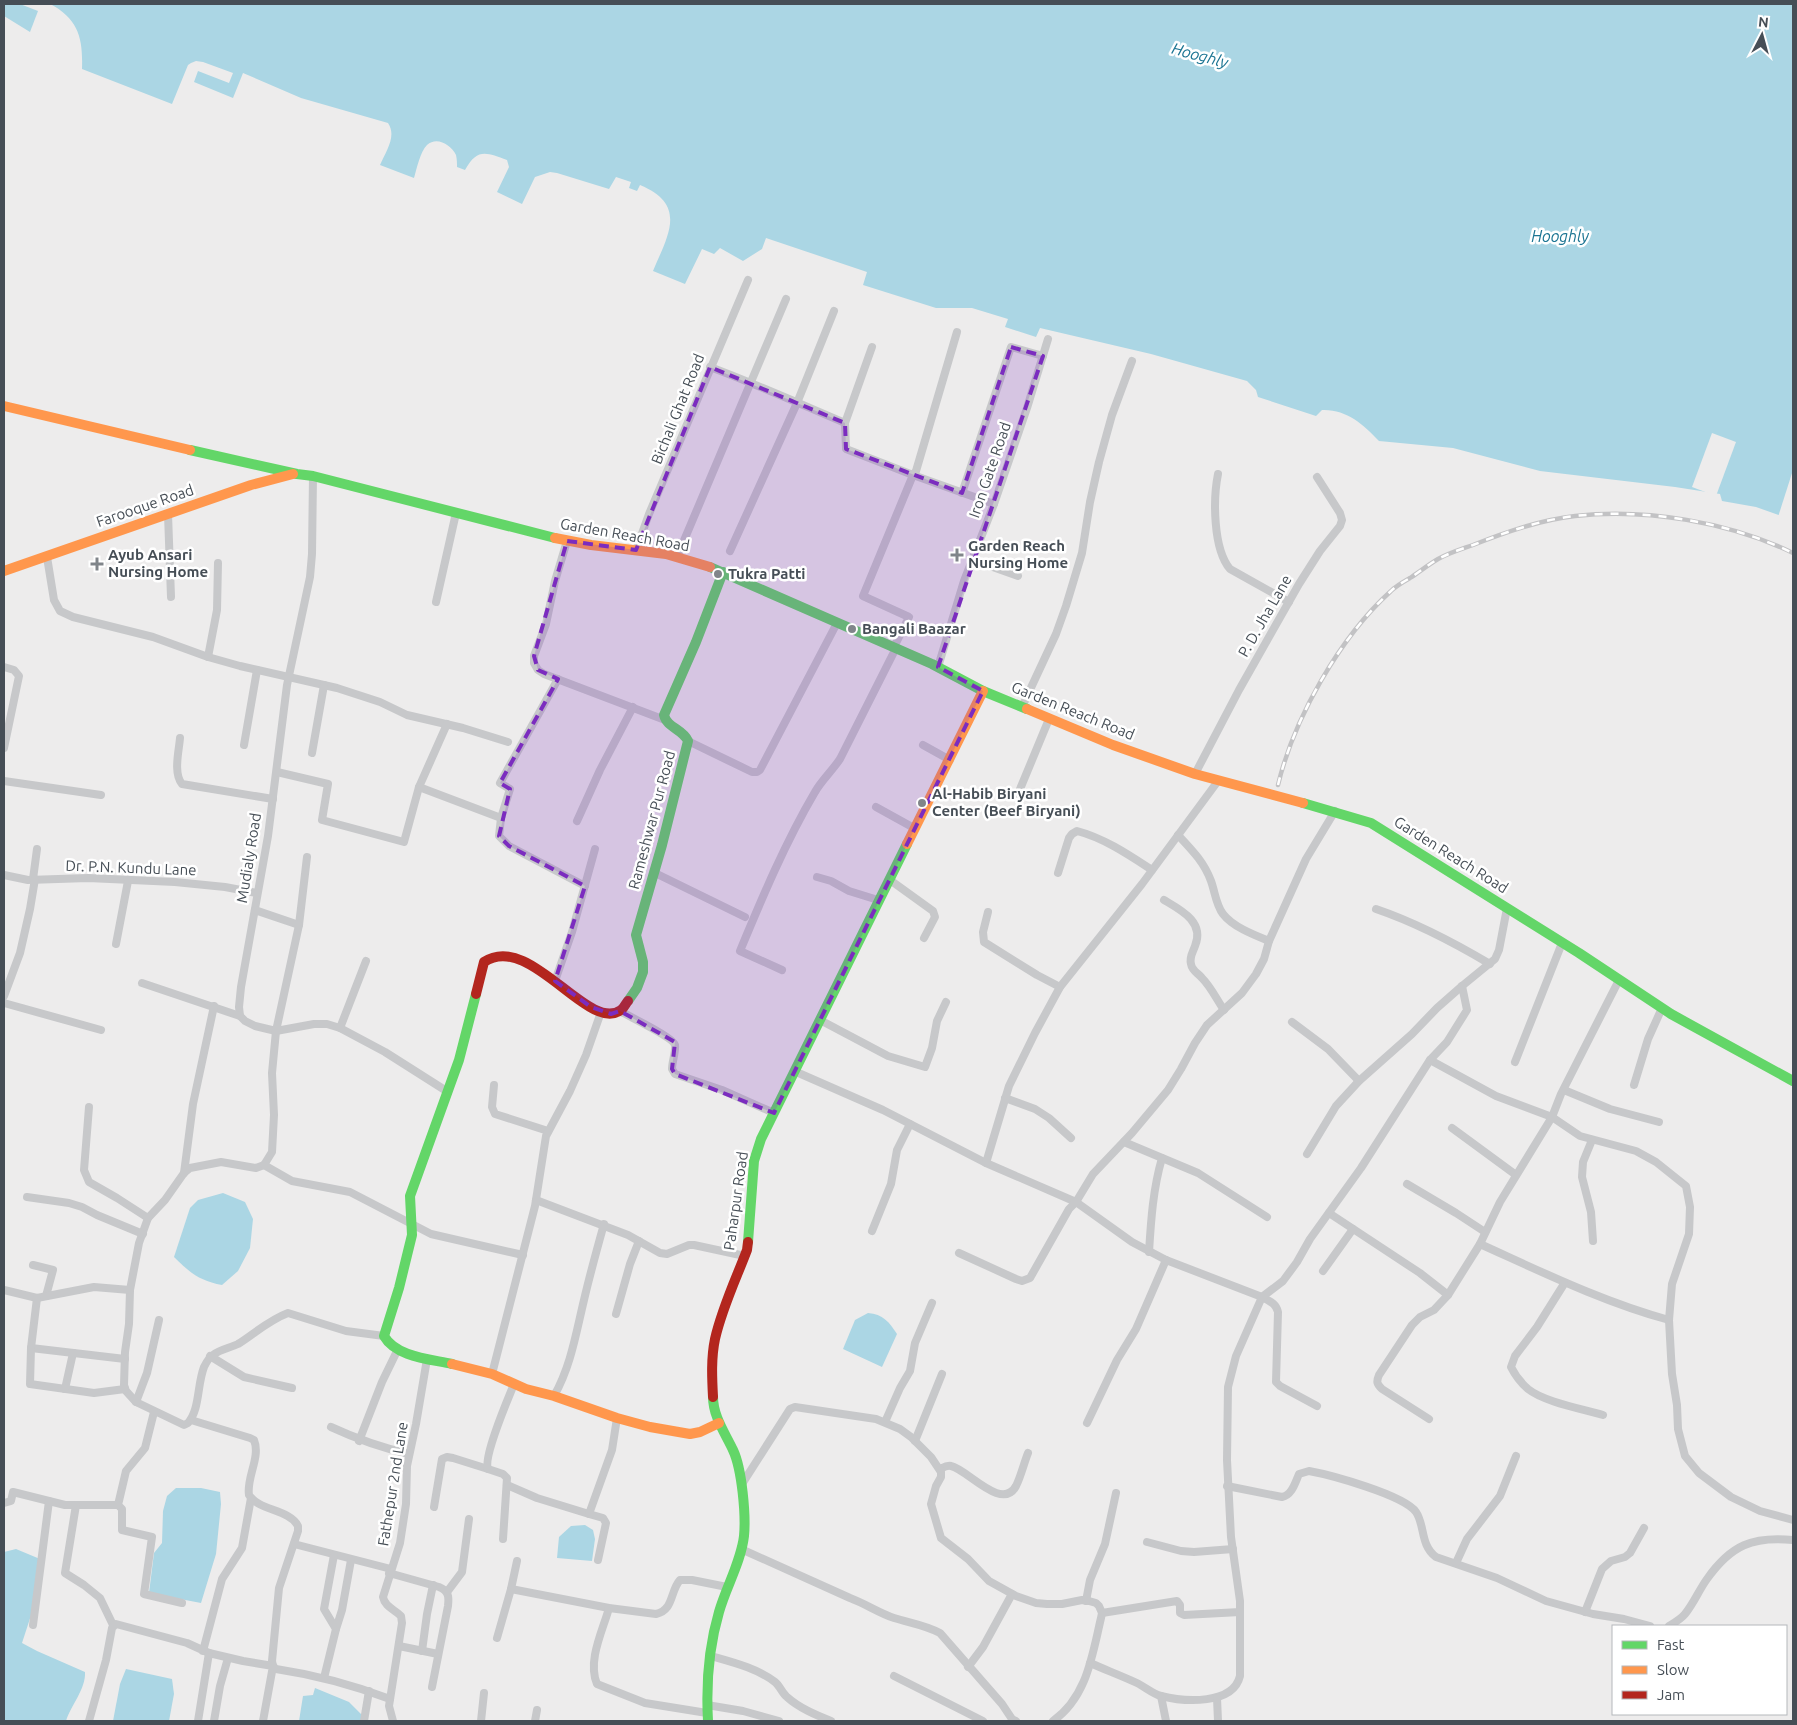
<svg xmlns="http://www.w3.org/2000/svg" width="1797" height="1725" font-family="Ubuntu,sans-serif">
  <rect width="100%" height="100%" fill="#edecec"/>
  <g fill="#abd6e4">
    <path d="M 4,4 L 20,4 L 38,11 L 30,32 L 4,16 Z"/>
    <path d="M 50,4 L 1793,4 L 1793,520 L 1756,507 L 1722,501 L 1720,494 L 1675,487 L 1540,471 L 1453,448 L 1379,441 C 1363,424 1346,409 1322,410 L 1316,416 L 1258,397 L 1256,390 L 1247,381 L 1151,354 L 1040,328 L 1036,337 L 1005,327 L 1008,319 L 972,308 L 936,308 L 863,285 L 867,272 L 766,238 L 762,249 L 743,261 L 720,248 L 714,254 L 702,249 L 685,284 L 653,271 C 668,235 688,205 640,185 L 637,191 L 629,188 L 631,182 L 616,177 L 609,189 L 557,173 L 550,172 L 535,177 L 522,204 L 497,192 L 509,167 L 507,160 C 486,152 477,148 465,170 L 457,167 C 457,164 457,159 456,155 C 451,145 437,136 427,145 C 420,152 417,168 414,178 L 380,165 C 386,151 397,136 388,123 L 301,98 L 243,73 L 233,98 L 194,82 L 198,71 L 229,83 L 233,73 L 203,62 L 196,61 L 191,63 L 188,65 L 172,104 L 82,69 C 83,39 79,19 50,4 Z"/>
    <path d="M 223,1193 L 245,1202 L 253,1219 L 250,1248 L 238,1271 L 222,1285 C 200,1281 190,1273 174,1257 L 190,1208 L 198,1200 Z"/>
    <path d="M 868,1313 C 883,1314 889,1322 897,1334 L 882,1367 L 843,1349 L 855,1320 Z"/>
    <path d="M 176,1488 L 201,1488 L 220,1492 L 221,1504 L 216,1554 L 201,1603 L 149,1593 L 154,1553 L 162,1543 L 163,1511 L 167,1496 Z"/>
    <path d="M 585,1525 L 593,1530 L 595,1539 L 592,1561 L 557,1558 L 559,1537 L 571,1526 Z"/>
    <path d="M 16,1549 L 40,1559 L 37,1597 L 22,1643 L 37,1651 L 85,1672 C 86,1689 71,1705 66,1721 L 4,1721 L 4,1552 Z"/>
    <path d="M 126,1669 L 172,1679 L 174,1694 L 169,1721 L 113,1721 L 120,1684 Z"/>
    <path d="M 315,1688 L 349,1702 L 362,1715 L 361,1721 L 299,1721 L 303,1696 L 313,1695 Z"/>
  </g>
  <g fill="#edecec">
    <path d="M 1712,433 L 1736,442 L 1716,496 L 1692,487 Z"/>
    <path d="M 1793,470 L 1793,522 L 1778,517 Z"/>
  </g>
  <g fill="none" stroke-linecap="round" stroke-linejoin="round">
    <g stroke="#c7c8ca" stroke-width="8">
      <path d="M 710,367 C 756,384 800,404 845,423 L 846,449 L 913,475 L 994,504"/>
      <path d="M 845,423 L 872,347"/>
      <path d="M 1218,474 C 1213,499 1213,549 1230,569 L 1289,602"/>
      <path d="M 313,476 L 312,554 L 310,577 L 287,685 L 268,836 L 241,987 L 239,1007 L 240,1016 L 245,1021 L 255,1026 L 276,1031 L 314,1024 L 327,1024 L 340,1028 L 385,1052 L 448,1092"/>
      <path d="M 962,493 L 1011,347 L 1043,356"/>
      <path d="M 168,514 L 171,597"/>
      <path d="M 567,541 L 555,581 L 546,624 L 534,656 L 534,663 L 538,670 L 544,674 L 665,720"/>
      <path d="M 636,550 L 649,514 L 748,280"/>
      <path d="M 730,551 L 797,403 L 834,311"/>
      <path d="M 47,557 L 54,600 L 60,611 L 73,617 L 153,637 L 208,657 L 240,666 L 337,688 L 380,702 L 407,715 L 463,728 L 508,742"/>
      <path d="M 677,557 L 786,299"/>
      <path d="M 973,560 L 1018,576"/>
      <path d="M 436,602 L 456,513"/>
      <path d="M 894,647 L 909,617 L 863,596 L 913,475 L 916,471 L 957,332"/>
      <path d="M 208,657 L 217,610 L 218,563"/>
      <path d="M 4,667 L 14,670 L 19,676 L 4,748"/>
      <path d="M 938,667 L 964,581 L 994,504 L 1027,408 L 1048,339"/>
      <path d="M 558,679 L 500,783 L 510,789 L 501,818 L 499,836 L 509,846 L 585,886"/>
      <path d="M 1022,707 L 1056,634 L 1066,606 L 1082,553 L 1090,502 L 1099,462 L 1112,415 L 1132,361"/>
      <path d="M 180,738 C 179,751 173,773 182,784 L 273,799"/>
      <path d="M 688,741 L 752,772 L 757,772 L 760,770 L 837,623"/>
      <path d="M 244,745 L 257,670"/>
      <path d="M 923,745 L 950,760"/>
      <path d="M 312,753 L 324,685"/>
      <path d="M 277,772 L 328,784 L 322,820 L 404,842 L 419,787 L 447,724"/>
      <path d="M 1195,774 L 1239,690 L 1299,584 L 1320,551 L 1340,526 L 1342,520 L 1340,513 L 1317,477"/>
      <path d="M 4,781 L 101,795"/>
      <path d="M 419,787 L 501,818"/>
      <path d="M 1018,794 L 1049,719"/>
      <path d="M 876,807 L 914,828"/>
      <path d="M 577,821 L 600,770 L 633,707"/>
      <path d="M 1178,835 C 1192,850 1204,862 1211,881 C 1215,892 1216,905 1223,914 C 1233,927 1254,935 1269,941"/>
      <path d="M 307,857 L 299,925 L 276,1031 L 272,1073 L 274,1115 L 272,1152 L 264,1165 L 256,1168 L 221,1162 L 190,1168 L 184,1173 L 165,1200 L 148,1218 L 139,1243 L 130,1290 L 129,1324 L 125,1352 L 124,1385 L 126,1391 L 136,1402 L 184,1425 L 188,1423 C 200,1409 197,1385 204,1367 C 206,1363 209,1357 213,1355 C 220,1349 230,1348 238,1344 C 254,1334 269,1320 288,1313 L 346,1331 L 384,1336"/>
      <path d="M 655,873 L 745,917"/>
      <path d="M 1058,873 L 1069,838 L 1072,834 L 1077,831 C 1104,838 1129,855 1152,870"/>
      <path d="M 4,875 L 28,880 L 88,878 L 175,882 L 225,887 L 257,893"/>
      <path d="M 817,877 L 831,881 L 849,891 L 878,900"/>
      <path d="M 33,879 L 37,849"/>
      <path d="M 890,880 L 933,911 L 935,917 L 924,938"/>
      <path d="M 1164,900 C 1181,910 1205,922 1195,946 C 1193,952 1189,957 1191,964 C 1192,971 1198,973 1202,978 C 1211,987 1217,1000 1224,1010"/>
      <path d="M 1376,909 C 1417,923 1453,942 1490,964"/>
      <path d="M 255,910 L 299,925"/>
      <path d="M 988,912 L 983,932 L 984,942 L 1037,975 L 1060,987"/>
      <path d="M 116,944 L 128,881"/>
      <path d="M 782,970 L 740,951 C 762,898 785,843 815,792 C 821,781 832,771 840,759 L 896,648"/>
      <path d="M 555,981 L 572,932 L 595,849"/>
      <path d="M 142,983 L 240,1016"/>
      <path d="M 4,996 L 20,953 L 30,909 L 35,879"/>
      <path d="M 4,1003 L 101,1030"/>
      <path d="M 620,1011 C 630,1017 673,1037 675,1045 C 676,1051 672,1062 672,1069 L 675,1074 L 722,1090 L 774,1113"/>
      <path d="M 820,1020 L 888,1056 L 925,1067 L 932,1048 L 937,1021 L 946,1002"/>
      <path d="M 1292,1022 L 1328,1049 L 1359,1081"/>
      <path d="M 340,1028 L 366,961"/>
      <path d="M 1430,1060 L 1496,1096 L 1552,1117 L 1580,1136 L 1636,1151 L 1656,1162 L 1686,1186 L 1690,1207 L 1689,1234 L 1672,1284 L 1669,1320 L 1672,1374 L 1677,1405 L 1678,1429 L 1685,1456 L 1699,1473 L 1731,1497 L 1760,1511 L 1793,1520"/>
      <path d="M 1515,1062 L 1562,943"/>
      <path d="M 794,1071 L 883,1110 L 986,1163 L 1076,1202 L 1132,1242 L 1166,1260 L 1262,1297 C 1269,1301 1276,1303 1278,1312 L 1276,1382 L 1280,1386 L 1317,1406"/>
      <path d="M 494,1085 L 492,1107 L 495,1114 L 548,1131"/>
      <path d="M 1634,1085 L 1648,1039 L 1662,1008"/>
      <path d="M 1564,1090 L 1610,1109 L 1659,1122"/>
      <path d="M 1005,1098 L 1035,1109 L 1049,1118 L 1071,1138"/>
      <path d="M 89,1107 L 84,1170 L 89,1182 L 117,1198 L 148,1218"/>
      <path d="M 1452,1128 L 1516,1175"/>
      <path d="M 1592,1140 L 1583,1162 L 1582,1177 L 1591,1212 L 1593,1241"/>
      <path d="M 1124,1142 L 1198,1173 L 1267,1217"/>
      <path d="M 1307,1154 L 1336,1106 L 1359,1081 L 1412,1034 L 1437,1008 L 1462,986 L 1495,959 L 1499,950 L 1507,908"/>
      <path d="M 986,1163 L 1009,1086 L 1035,1033 L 1060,987 L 1142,884 L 1218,781"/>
      <path d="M 264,1165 L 292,1181 L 350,1192 L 431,1234 L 523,1255"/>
      <path d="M 184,1173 L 193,1104 L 214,1006"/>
      <path d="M 1407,1184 L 1456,1213 L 1485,1232"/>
      <path d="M 27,1197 L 69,1203 L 82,1207 L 97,1215 L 143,1234"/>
      <path d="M 536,1200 L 628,1235 L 660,1253 L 667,1254 L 689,1245 L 694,1245 L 745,1256"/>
      <path d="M 1329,1213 L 1420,1273 L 1448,1295"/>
      <path d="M 872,1231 L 891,1184 L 897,1150 L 910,1124"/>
      <path d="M 1480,1244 C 1542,1272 1603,1302 1669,1320"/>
      <path d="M 1149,1252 C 1151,1220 1153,1189 1162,1158"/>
      <path d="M 959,1253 L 1016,1279 L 1022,1281 L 1030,1278 L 1069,1209 L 1076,1202 L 1093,1174 L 1132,1133 L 1168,1090 L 1181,1069 L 1195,1043 L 1207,1025 L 1242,993 L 1256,974 L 1264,959 L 1269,941 L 1306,859 L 1335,811"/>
      <path d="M 33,1265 L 53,1270 L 46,1296"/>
      <path d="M 1323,1271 L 1353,1229"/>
      <path d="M 1564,1284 L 1537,1327 L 1515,1356 L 1511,1367 C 1515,1375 1521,1383 1528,1389 C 1544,1402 1583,1409 1603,1415"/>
      <path d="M 4,1290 L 37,1298 L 94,1287 L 130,1290"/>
      <path d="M 37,1298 L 31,1348 L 125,1359"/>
      <path d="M 616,1314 L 630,1264 L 639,1241"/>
      <path d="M 31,1348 L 30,1384 L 94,1393 L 125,1389"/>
      <path d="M 210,1356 L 244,1377 L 292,1388"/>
      <path d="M 492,1374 L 535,1206 L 546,1136 L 570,1091 L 586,1055 L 601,1012"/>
      <path d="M 65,1389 L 73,1353"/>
      <path d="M 554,1396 C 571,1366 576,1333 584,1300 C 590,1274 597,1249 604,1224"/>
      <path d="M 136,1402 L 147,1373 L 159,1320"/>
      <path d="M 154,1412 L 145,1448 L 126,1471 L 118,1505 L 122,1509 L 122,1530 L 152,1537 L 144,1594 L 182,1603"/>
      <path d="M 1429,1419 L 1382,1389 C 1377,1384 1376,1382 1379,1375 L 1412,1325 L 1420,1317 L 1434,1310 L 1448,1295 L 1480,1244 L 1500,1202 L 1552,1117 L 1561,1094 L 1619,980"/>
      <path d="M 191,1420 L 250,1438 L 254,1440 C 261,1457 246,1478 249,1495 C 259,1511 289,1509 298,1526 L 298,1531 L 279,1588 L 272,1661 L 273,1666 L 276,1669 C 316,1675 353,1685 390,1699"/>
      <path d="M 885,1422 L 900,1388 L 910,1371 L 915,1343 L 932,1303"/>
      <path d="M 1087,1423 L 1117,1360 L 1136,1329 L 1166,1260"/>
      <path d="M 331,1427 C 359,1440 379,1447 409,1454"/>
      <path d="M 359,1441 L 382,1382 L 398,1349"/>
      <path d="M 915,1441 L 942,1374"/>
      <path d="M 940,1469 C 944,1467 947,1465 951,1466 C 967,1469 1002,1512 1016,1486 C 1021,1476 1024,1463 1028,1453"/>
      <path d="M 742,1484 L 790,1409 L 795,1407 L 876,1419 L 900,1429 L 911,1437 L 931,1457 L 941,1472 L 941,1477 L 936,1486 L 931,1504 L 941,1538 L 968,1559 L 989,1581 L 1016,1596 L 1036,1603 L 1047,1604 L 1062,1604 L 1082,1600 L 1089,1601 L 1096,1603 L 1099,1606 L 1102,1613 L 1101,1618 C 1092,1656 1087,1697 1053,1721"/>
      <path d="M 507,1485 L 537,1498 L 589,1514"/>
      <path d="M 1227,1486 L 1282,1497 C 1292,1495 1295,1483 1299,1474 L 1309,1471 C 1331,1475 1404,1495 1416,1512 C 1425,1525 1420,1545 1436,1557 L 1497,1578 L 1546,1601 L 1593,1614 L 1624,1619 L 1650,1626"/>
      <path d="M 4,1503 L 11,1501 L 13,1492 L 65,1505 L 118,1505"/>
      <path d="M 76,1505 L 65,1573 L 84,1585 L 100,1598 L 113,1625"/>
      <path d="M 434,1507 L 442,1459 L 447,1457 L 453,1458 L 488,1469"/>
      <path d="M 503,1539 L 507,1478 L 503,1474 L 488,1469 C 483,1457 508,1399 514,1384"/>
      <path d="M 1147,1542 L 1181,1551 L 1194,1552 L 1233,1549"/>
      <path d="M 294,1544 L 391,1569"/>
      <path d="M 741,1549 L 850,1598 C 866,1604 879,1613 894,1618 C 910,1623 925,1625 940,1633 L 1002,1704 L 1012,1719 L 1016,1721"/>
      <path d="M 598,1560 L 606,1523 L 603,1518 L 589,1514 L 612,1450 L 617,1418"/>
      <path d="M 1456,1563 L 1467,1539 L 1500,1496 L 1516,1456"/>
      <path d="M 389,1573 L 439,1587 C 449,1591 449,1597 448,1606 L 432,1687"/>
      <path d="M 511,1589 L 609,1608 L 656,1614 C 674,1610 670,1591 680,1580 L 692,1580 L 727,1587"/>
      <path d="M 447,1592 L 462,1572 L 469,1519"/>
      <path d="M 1086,1601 L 1090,1580 L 1105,1544 L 1116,1493"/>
      <path d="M 609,1608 C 603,1630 587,1661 597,1684 L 645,1703 L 707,1713"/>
      <path d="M 1585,1612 L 1602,1569 L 1611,1561 L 1625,1557 L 1630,1553 L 1644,1528"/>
      <path d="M 1102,1613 L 1177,1601 L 1180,1605 L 1180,1613 L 1184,1615 L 1240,1612"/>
      <path d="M 33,1625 L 49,1501"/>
      <path d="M 1669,1626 C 1674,1623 1681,1619 1685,1614 C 1694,1603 1699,1590 1707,1579 C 1731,1545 1753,1536 1793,1540"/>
      <path d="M 336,1629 L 342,1610 L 351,1560"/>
      <path d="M 497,1638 L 511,1589 L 517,1561"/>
      <path d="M 399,1646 L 438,1654"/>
      <path d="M 203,1651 L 222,1579 L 242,1548 L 251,1498"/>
      <path d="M 422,1651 L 427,1614 L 433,1585"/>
      <path d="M 711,1656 C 732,1662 757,1668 775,1682 C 780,1686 782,1693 787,1697 C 799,1708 816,1715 831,1721"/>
      <path d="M 1090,1663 C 1106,1670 1122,1676 1137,1683 C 1145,1687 1153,1694 1161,1696 C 1185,1702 1233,1705 1240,1676 L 1240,1601 L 1231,1537 L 1227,1460 L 1228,1387 L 1236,1356 L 1262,1297 L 1283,1281 L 1297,1262 L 1310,1239 L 1361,1168 L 1430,1060 L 1447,1042 L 1467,1010 L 1462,986"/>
      <path d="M 968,1667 L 983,1647 L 1012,1594"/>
      <path d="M 894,1676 L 983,1721"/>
      <path d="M 324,1678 L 336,1629 L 324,1609 L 334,1555"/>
      <path d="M 1161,1696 L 1166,1721"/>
      <path d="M 1217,1698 L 1218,1721"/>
      <path d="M 707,1705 L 743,1711 L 779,1721"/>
      <path d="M 89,1721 L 106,1660 L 112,1628 L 116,1624 L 187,1643 L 209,1653 L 243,1661 L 273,1666 L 263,1721"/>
      <path d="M 198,1721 L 209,1653"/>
      <path d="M 214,1721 L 220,1686 L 228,1658"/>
      <path d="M 364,1721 L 369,1691"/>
      <path d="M 393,1721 L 389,1706 L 402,1623 L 401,1616 C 394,1609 385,1607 383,1597 L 400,1543 L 406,1504 L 407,1466 L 416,1424 L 427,1359"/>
      <path d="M 481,1721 L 484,1693"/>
      <path d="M 535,1721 L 537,1710"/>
    </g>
    <g stroke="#63d668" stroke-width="10">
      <path d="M 190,450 L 297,474 L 313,476 L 555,538"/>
      <path d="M 710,567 L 932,664 L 983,691 L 1027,709"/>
      <path d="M 1303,803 L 1371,823 L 1579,953 L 1671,1014 L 1793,1081"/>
      <path d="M 628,1001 L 637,988 L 643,972 L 643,962 L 636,935 L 662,845 L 688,741 C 683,729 667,728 664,715 L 696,642 L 723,572"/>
      <path d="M 748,1242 L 754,1161 L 761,1139 L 907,844"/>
      <path d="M 452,1364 C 430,1359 396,1357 384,1336 L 399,1288 L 412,1235 L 410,1196 L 459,1060 L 476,994"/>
      <path d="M 708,1721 C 706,1685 709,1646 719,1612 C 726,1587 741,1562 744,1536 C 746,1515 742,1469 733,1450 C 725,1433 713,1416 713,1397"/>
    </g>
    <g stroke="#ff974d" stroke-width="10">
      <path d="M 4,406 L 190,450"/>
      <path d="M 555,538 L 591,545 L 666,554 L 710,567"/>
      <path d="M 4,571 L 251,485 L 293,474"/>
      <path d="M 1027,709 L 1113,745 L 1195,774 L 1303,803"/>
      <path d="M 907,844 L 983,691"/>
      <path d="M 452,1364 L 492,1374 L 526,1389 L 554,1396 L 617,1418 L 650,1427 L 690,1434 L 700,1432 L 719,1423"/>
    </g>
    <g stroke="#b3261e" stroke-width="10">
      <path d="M 476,994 L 484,962 C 530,931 588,1034 621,1010 C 624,1008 626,1003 628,1001"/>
      <path d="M 713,1397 C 712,1378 711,1358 715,1339 C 722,1308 736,1279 747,1250 L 748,1242"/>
    </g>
    <g stroke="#c2c2c4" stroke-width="4.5">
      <path id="rail" d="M 1278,785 C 1294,718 1340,637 1391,591 C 1396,586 1403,582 1410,578 C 1419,572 1428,565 1438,559 C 1449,553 1462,549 1473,545 C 1506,532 1540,520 1575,516 C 1646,508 1729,522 1793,553"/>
    </g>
    <use href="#rail" stroke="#fff" stroke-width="2.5" stroke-dasharray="8" stroke-linecap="butt"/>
  </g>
  <path fill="#7b2cbf" fill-opacity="0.2" stroke="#7b2cbf" stroke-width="4" stroke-dasharray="10 6" stroke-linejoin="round" d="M 1011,347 L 1043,356 L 938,667 L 983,691 L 774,1113 L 675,1074 L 672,1069 L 675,1042 L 620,1011 L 611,1014 L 591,1007 L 555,981 L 585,886 L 509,846 L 499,836 L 510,789 L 500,783 L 558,679 L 538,670 L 534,656 L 567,541 L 636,550 L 710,367 L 845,423 L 846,449 L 962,493 Z"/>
  <g fill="#80858a" stroke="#fff" stroke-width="2">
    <path d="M954.5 547.5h5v5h5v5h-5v5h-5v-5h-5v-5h5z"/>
    <path d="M94.5 556.5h5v5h5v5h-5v5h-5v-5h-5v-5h5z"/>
    <circle cx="718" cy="574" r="5"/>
    <circle cx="852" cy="629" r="5"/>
    <circle cx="922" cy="803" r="5"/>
  </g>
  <g text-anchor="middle" stroke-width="5" stroke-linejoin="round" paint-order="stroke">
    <g font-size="15" fill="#464e56" stroke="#fff">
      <text transform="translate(678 409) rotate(-68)" y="5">Bichali Ghat Road</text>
      <text transform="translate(990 470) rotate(-71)" y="5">Iron Gate Road</text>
      <text transform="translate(145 506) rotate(-19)" y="5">Farooque Road</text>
      <text transform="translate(625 535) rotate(10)" y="5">Garden Reach Road</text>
      <text transform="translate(1265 616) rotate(-60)" y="5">P. D. Jha Lane</text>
      <text transform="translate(1073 711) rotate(22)" y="5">Garden Reach Road</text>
      <text transform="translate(652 820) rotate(-75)" y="5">Rameshwar Pur Road</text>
      <text transform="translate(1451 855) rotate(32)" y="5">Garden Reach Road</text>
      <text transform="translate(249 858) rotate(-81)" y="5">Mudialy Road</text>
      <text transform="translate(131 868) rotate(2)" y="5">Dr. P.N. Kundu Lane</text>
      <text transform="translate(736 1201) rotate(-82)" y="5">Paharpur Road</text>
      <text transform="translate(393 1484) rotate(-81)" y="5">Fathepur 2nd Lane</text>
    </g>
    <g font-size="15" font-weight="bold" fill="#464e56" stroke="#fff" text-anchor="start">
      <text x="968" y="551">Garden Reach<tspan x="968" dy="17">Nursing Home</tspan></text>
      <text x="108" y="560">Ayub Ansari<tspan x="108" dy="17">Nursing Home</tspan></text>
      <text x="728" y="579">Tukra Patti</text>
      <text x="862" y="634">Bangali Baazar</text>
      <text x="932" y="799">Al-Habib Biryani<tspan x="932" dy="17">Center (Beef Biryani)</tspan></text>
    </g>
    <g font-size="16" font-style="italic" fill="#1c7593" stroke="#fff">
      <text transform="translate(1200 55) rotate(15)" y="6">Hooghly</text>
      <text x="1560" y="242">Hooghly</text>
    </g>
  </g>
  <rect width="1797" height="1725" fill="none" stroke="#464e56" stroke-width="10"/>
  <rect x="1612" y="1625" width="175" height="90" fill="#ffffff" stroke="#b5b8bb"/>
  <rect x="1622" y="1641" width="25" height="8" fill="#63d668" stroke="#b5b8bb"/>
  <text x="1657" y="1650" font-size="15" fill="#464e56">Fast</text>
  <rect x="1622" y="1666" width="25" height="8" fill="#ff974d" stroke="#b5b8bb"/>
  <text x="1657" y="1675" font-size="15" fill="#464e56">Slow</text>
  <rect x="1622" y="1691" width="25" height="8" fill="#b3261e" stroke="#b5b8bb"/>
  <text x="1657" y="1700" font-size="15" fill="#464e56">Jam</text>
  <g transform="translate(1762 35) rotate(6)" stroke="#ffffff" stroke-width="4" paint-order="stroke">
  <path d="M0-4L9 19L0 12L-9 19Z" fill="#464e56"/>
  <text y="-8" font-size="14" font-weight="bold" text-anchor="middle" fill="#464e56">N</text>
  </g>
</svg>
